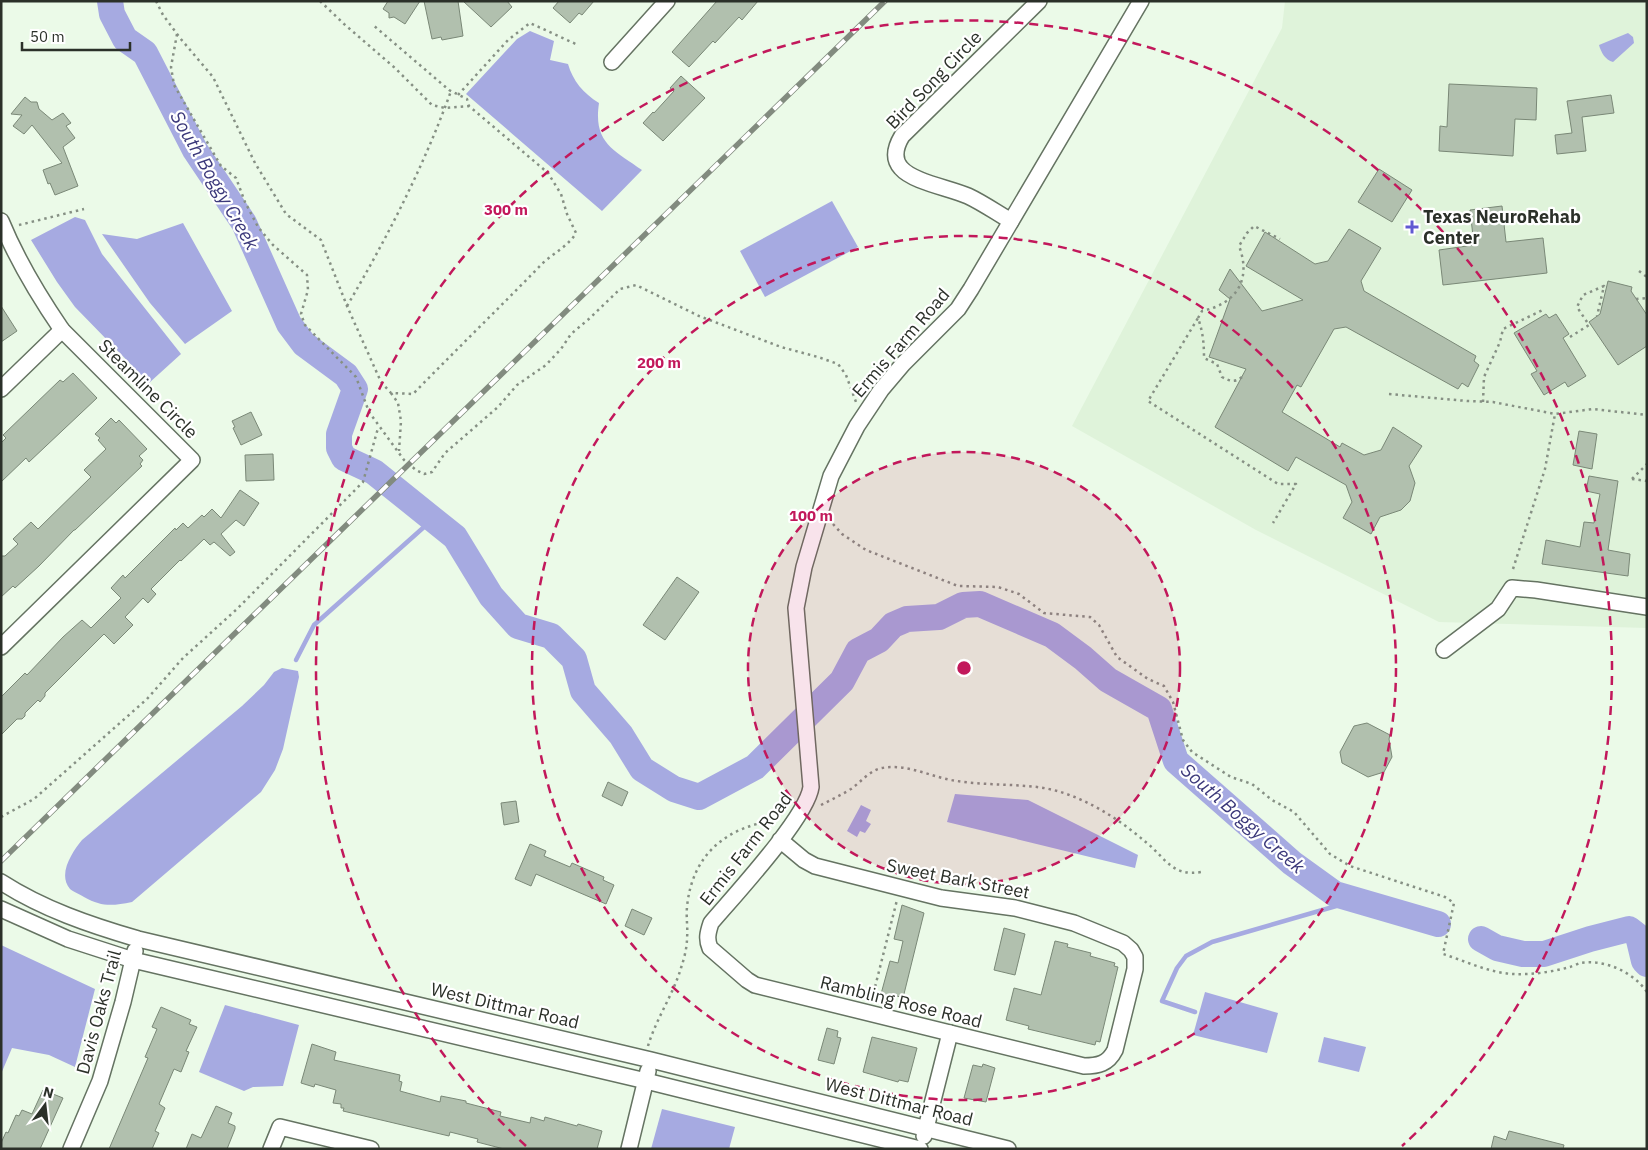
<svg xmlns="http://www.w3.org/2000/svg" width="1648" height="1150" font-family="'IBM Plex Sans',sans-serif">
  <rect width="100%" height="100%" fill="#ebfae8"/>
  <path fill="#dff3da" d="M 1285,1 L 1647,1 L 1647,628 L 1439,622 L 1256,530 L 1072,426 L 1282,28 Z"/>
  <g fill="#a6aae1">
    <path d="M 530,31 L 554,41 L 550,60 L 568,64 C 573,81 583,93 599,103 C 593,143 614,150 642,170 L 602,211 L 466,94 L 517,39 Z"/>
    <path d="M 1628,33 L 1633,37 L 1634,43 L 1613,62 C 1605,60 1601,52 1599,45 Z"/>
    <path d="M 832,201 L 858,247 L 765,297 L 740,251 Z"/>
    <path d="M 75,217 L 85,220 L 102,254 L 181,354 L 149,383 L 75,307 L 57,282 L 31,240 Z"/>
    <path d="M 183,223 L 232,311 L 185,344 L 150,303 L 102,234 L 137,239 Z"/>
    <path d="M 282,668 L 298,671 L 299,677 L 283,749 L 275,770 L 261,792 L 132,902 C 112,906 102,907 84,897 C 80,894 73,892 70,889 C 57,874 73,851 82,840 L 242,706 L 264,685 L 274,672 Z"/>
    <path d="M 955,794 L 1028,800 L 1138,855 L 1135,868 L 947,822 Z"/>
    <path d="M 861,805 L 871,810 L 866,821 L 871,824 L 865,833 L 860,831 L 857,837 L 847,831 Z"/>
    <path d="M 1,945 L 95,989 L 75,1067 L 49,1055 L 12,1048 L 1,1074 Z"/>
    <path d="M 1205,992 L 1278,1013 L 1267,1053 L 1193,1035 Z"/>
    <path d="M 225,1005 L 299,1025 L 283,1086 L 253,1087 L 244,1091 L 199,1072 Z"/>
    <path d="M 1324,1037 L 1366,1047 L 1359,1072 L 1318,1062 Z"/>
    <path d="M 662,1109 L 735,1127 L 729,1149 L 651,1149 Z"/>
  </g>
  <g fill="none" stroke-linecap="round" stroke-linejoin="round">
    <g stroke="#a6aae1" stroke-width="4.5">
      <path d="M 296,660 L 314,625 L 433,519"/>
      <path d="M 1195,1012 L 1162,1001 L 1177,968 L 1186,956 L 1212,942 L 1357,900"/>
    </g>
    <g stroke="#a6aae1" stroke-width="26">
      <path d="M 110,1 L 112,14 L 125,39 L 145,53 L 195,150 L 244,223 L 289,324 L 304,344 L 346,375 L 355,389 L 339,434 L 339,448 L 344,458 L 374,472 L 455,537 L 491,596 L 518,626 L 551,636 L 574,659 L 583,691 L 621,735 L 642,769 L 674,789 L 699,797 L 755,767 L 842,681 L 858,651 L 879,640 L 893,625 L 907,619 L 939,617 L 963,605 L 980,604 L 1052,635 L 1083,658 L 1108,680 L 1159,709 L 1176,761 L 1292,863 L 1335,894 L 1438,924"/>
      <path d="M 1481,939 L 1497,948 L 1523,954 L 1544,954 L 1590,939 L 1629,929 L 1638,936 L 1644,961 L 1647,964"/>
    </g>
  </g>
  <g fill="#b1c0ae" stroke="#7a8877">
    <path d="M 388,1 L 420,1 L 405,24 L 394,17 L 389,18 L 389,13 L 383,9 Z"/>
    <path d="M 424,1 L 458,1 L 463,36 L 442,40 L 441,37 L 432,39 Z"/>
    <path d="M 463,1 L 507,1 L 512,7 L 491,27 Z"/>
    <path d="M 559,1 L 594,1 L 582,15 L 579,13 L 570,23 L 553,8 Z"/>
    <path d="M 717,1 L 758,1 L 742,20 L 739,17 L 715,43 L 713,41 L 689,67 L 672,52 Z"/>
    <path d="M 681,76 L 705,98 L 663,141 L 643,123 L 653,112 L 654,113 L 674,91 L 670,88 Z"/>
    <path d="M 1449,84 L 1537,88 L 1536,120 L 1515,119 L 1513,156 L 1439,151 L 1440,126 L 1447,127 Z"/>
    <path d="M 1611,95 L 1614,113 L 1582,117 L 1586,151 L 1557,154 L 1555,135 L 1572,133 L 1567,101 Z"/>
    <path d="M 25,97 L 31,102 L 37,102 L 39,109 L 52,120 L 63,113 L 71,123 L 66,126 L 75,138 L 63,147 L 78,186 L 55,195 L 50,183 L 48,184 L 43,170 L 62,163 L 32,125 L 24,134 L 13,126 L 22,115 L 11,114 Z"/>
    <path d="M 1379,169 L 1412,190 L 1392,222 L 1358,202 Z"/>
    <path d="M 1502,206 L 1506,242 L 1543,238 L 1547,273 L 1443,285 L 1439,250 L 1474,245 L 1470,210 Z"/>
    <path d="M 1349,229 L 1381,248 L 1361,281 L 1364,291 L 1476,356 L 1474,361 L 1479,365 L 1468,387 L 1462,383 L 1458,389 L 1346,327 L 1334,329 L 1301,387 L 1297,385 L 1282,412 L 1340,447 L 1342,443 L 1364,455 L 1381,450 L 1393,427 L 1422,446 L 1409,466 L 1415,483 L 1410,501 L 1401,510 L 1380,517 L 1371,534 L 1343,518 L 1352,502 L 1346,485 L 1296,457 L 1288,471 L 1215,427 L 1246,369 L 1209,357 L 1230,299 L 1219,290 L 1230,269 L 1262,311 L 1303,300 L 1246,266 L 1265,232 L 1315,264 L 1328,261 Z"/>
    <path d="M 1608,281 L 1632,287 L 1631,291 L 1647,315 L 1647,346 L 1618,365 L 1589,322 L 1600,314 Z"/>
    <path d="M 1,306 L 17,331 L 1,342 Z"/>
    <path d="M 1546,314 L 1549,318 L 1556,314 L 1569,334 L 1563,338 L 1586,376 L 1568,387 L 1565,382 L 1544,395 L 1531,374 L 1537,371 L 1514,333 Z"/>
    <path d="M 73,373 L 97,398 L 29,462 L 26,458 L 1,482 L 1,443 L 6,438 L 3,435 L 60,380 L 63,382 Z"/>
    <path d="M 251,412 L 262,435 L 241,445 L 233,428 L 235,427 L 232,421 Z"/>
    <path d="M 111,418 L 116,423 L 119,420 L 147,449 L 139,456 L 143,460 L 140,464 L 142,466 L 75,530 L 74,530 L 39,566 L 15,588 L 13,586 L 1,597 L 1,556 L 5,556 L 18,544 L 13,539 L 31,522 L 38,529 L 91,477 L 84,470 L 106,449 L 98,440 L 100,438 L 95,434 Z"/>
    <path d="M 1579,431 L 1597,434 L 1592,469 L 1573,465 Z"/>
    <path d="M 273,454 L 274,480 L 246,481 L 245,455 Z"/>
    <path d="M 1589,476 L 1618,481 L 1608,550 L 1630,554 L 1628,576 L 1542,564 L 1546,540 L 1580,547 L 1584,522 L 1594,523 L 1600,494 L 1586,491 Z"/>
    <path d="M 240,490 L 259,503 L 244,526 L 236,520 L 221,534 L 235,552 L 230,556 L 214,542 L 210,545 L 204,539 L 181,561 L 180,560 L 151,589 L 156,594 L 148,603 L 143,598 L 125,617 L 133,625 L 114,644 L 104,634 L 45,693 L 45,696 L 40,702 L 38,700 L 25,713 L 25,716 L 22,719 L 17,719 L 1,735 L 1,697 L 25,673 L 27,675 L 63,637 L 82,620 L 91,628 L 121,598 L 111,588 L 123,575 L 125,578 L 175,528 L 176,530 L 183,523 L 188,528 L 202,515 L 204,517 L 212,509 L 221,518 Z"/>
    <path d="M 677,577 L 699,592 L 665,640 L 643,625 Z"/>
    <path d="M 1367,723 L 1390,735 L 1389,739 L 1392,757 L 1384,772 L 1368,777 L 1342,763 L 1340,752 L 1354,726 Z"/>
    <path d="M 608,782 L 628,792 L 622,806 L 602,796 Z"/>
    <path d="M 516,801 L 519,822 L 504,825 L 501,803 Z"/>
    <path d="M 530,844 L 546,851 L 544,856 L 570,867 L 572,863 L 604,877 L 603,880 L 614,885 L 606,904 L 536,874 L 531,886 L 515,879 Z"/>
    <path d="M 902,905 L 924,913 L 903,998 L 894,995 L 894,997 L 881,994 L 890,961 L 898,963 L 903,941 L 894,939 Z"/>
    <path d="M 632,909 L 652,918 L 644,935 L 625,926 Z"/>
    <path d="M 1004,928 L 1025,934 L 1015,975 L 994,970 Z"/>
    <path d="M 1055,941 L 1068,944 L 1067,947 L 1091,953 L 1090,956 L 1115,963 L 1114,966 L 1118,967 L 1100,1042 L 1096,1041 L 1095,1045 L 1028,1029 L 1029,1026 L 1006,1020 L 1014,988 L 1041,995 Z"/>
    <path d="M 161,1007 L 191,1020 L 189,1024 L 197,1027 L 186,1051 L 189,1052 L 181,1072 L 174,1069 L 159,1104 L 165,1108 L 155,1131 L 159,1133 L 152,1149 L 109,1149 L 148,1058 L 145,1057 L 157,1029 L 152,1027 Z"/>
    <path d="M 827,1028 L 838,1031 L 837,1037 L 841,1038 L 834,1064 L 818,1060 Z"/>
    <path d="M 872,1037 L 917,1048 L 908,1082 L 899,1080 L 898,1082 L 863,1072 Z"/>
    <path d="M 312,1044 L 336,1052 L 334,1060 L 400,1075 L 399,1081 L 402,1082 L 400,1091 L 440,1102 L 441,1096 L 466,1101 L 466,1103 L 501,1112 L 500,1116 L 530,1123 L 531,1117 L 544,1121 L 545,1117 L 577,1126 L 578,1124 L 602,1131 L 597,1149 L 504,1149 L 477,1142 L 478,1139 L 450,1132 L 449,1136 L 343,1111 L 344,1108 L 341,1108 L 341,1104 L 333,1103 L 336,1090 L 315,1084 L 314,1087 L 301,1083 Z"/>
    <path d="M 983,1064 L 995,1068 L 986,1102 L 964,1098 L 973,1065 L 982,1067 Z"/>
    <path d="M 43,1090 L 63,1098 L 40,1149 L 1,1149 L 1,1143 L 6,1132 L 8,1133 L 16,1115 L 19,1116 L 22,1110 L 32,1114 Z"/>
    <path d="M 216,1106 L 232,1113 L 228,1123 L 235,1126 L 235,1129 L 227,1149 L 186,1149 L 192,1134 L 201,1138 Z"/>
    <path d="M 1509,1131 L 1564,1145 L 1563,1149 L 1491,1149 L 1494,1136 L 1506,1140 Z"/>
  </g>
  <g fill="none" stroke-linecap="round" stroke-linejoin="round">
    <g stroke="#657362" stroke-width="18">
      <g id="minor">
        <path d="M 612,62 L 667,1"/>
        <path d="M 1,221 C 17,260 38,295 62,330 L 192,460 L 1,647"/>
        <path d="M 1011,221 C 997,213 983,203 968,196 C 950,188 913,182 901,168 C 892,158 896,146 902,136 L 1039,1"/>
        <path d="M 1,389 L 62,330"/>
        <path d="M 1444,650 L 1498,609 L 1512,588 L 1536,590 L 1647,607"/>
        <path d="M 780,840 L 804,860 L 815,866 L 941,898 L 1015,908 L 1074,923 L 1123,943 L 1131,950 L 1135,957 L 1135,969 L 1115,1050 C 1108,1064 1098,1066 1084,1066 L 755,985 L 747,980 L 710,948 C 706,939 708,932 711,923 C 734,896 807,817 811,787 L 796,608 L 804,567 L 831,476 L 857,426 L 881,390 L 903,364 L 958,309 L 971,289 L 1141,1"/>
        <path d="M 1,882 C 43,909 90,925 138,939 L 651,1060 L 1008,1149"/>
        <path d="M 1,909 L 68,939 L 133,960 L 646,1081 L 920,1149"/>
        <path d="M 924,1136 L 950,1033"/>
        <path d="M 71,1149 L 100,1081 L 123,1002 L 135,951"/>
        <path d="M 271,1149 L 280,1127 L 371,1149"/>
        <path d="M 629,1149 L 648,1071"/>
      </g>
    </g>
    <g stroke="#869084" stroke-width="2.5" stroke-dasharray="2.5 4" stroke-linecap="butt">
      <path d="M 156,1 L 163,15 L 180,38 L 213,77 L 255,163 L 286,214 L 321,240 L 347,306 L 381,382 L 391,393 L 413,394 C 455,351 498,309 540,266 C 551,254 568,247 576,233 L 567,214 L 561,194 L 548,173 L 469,106 L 467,99 L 449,90 L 373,25"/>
      <path d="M 320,1 L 344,24 L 395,68 L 432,105 L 445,108 L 469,106"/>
      <path d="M 177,34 L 171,67 L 174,85 L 221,166 L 236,178 L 245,202 L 258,227 L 273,245 L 307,275 L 308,290 L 301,314 L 305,325 L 356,377 L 369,412 L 404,460 L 416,470 L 424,474 L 432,472 L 445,453 L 498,407 L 517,385 L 546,365 L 561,349 L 571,334 L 590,318 L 620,289 L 636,285 L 699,316 L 781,347 L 818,357 L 838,364 L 846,375 L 856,402"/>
      <path d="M 458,95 L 508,40 L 530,23 L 578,45"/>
      <path d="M 19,225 L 84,209"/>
      <path d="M 1639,271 L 1647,277"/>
      <path d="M 1636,299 L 1647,298"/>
      <path d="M 347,306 C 387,238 424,166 451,91"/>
      <path d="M 1198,318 L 1202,311 C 1236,304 1252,280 1239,246 L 1247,233 L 1254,226 L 1280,239"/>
      <path d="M 1570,337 L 1589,325 L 1577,307 L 1583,295 L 1604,286 L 1597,316"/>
      <path d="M 1242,377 C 1234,383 1230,381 1222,377 L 1217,364 L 1204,358 C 1204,344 1203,332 1198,318 L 1148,401 L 1278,484 L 1296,484 L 1273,523"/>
      <path d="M 391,393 L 398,403 L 401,421 L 399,451"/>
      <path d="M 1389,394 L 1467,401 L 1493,402 L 1555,414 L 1593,409 L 1647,415"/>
      <path d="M 1483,402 L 1484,377 L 1500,342 L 1503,329 L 1545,309"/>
      <path d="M 1632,479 L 1647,464"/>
      <path d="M 1632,479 L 1647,481"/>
      <path d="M 833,524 L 842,534 L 866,550 L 958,586 L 998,587 L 1019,594 L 1044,613 L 1090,617 L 1099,625 L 1117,657 L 1148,679 L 1164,686 L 1173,702 L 1183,740 L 1192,752 L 1231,777 L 1252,784 L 1272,800 L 1294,812 L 1330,854 L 1350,866 L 1445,897 L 1454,903 L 1443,954 C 1465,961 1490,973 1513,974 C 1531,975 1552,972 1570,967 C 1573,966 1577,964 1580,963 C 1605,959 1633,972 1647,992"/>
      <path d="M 1513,569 L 1545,469 L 1555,414"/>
      <path d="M 821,805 C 831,800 841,795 851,789 C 861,782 870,770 882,768 C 907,763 933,778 957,781 C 983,785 1010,784 1037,787 C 1063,790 1089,802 1111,816 C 1124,824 1136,834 1147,843 C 1166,859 1173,877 1201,872"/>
      <path d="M 1,817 L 34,799 L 147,699 L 183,658 L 237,609 L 363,482 L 378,428"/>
      <path d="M 870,998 L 873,995 L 897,900"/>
      <path d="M 648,1046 C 656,1019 673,995 681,968 C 684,959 687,948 687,938 C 688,928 686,918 687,907 C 692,854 727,826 778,820"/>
    </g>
    <use href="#minor" stroke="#fff" stroke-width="15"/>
    <g stroke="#828b7f" stroke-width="5.5">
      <path id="rail" d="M 1,861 L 885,1"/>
    </g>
    <use href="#rail" stroke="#fff" stroke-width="4" stroke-dasharray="11" stroke-linecap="butt"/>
  </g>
  <circle cx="964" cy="668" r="216" fill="#c2185b" fill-opacity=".12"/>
  <g fill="none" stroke="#c2185b" stroke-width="2.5" stroke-dasharray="9 6">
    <circle cx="964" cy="668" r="216"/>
    <circle cx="964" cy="668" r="432"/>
    <path d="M526 1146A648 648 0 1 1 1402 1146"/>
  </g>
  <path fill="#6159d2" stroke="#fff" stroke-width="2" d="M1409.5 219.5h5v5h5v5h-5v5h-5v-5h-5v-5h5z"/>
  <g text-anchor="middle" stroke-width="4.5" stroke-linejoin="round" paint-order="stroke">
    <g font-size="18" fill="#2b3029" stroke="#fff">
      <text transform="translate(934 80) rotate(-46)" y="6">Bird Song Circle</text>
      <text transform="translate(901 343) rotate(-49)" y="6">Ermis Farm Road</text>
      <text transform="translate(148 389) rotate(45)" y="6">Steamline Circle</text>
      <text transform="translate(746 849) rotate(-52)" y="6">Ermis Farm Road</text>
      <text transform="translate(958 879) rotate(11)" y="6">Sweet Bark Street</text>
      <text transform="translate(901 1002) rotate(14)" y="6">Rambling Rose Road</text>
      <text transform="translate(505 1006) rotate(13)" y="6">West Dittmar Road</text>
      <text transform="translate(99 1012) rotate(-75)" y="6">Davis Oaks Trail</text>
      <text transform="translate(899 1102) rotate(14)" y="6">West Dittmar Road</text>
    </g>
    <g font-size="18" font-weight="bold" fill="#2b3029" stroke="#fff" text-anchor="start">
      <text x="1423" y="223">Texas NeuroRehab<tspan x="1423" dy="21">Center</tspan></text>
    </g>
    <g font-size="19" font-style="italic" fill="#3b387a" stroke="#fff">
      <text transform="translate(215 180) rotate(60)" y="7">South Boggy Creek</text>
      <text transform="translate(1243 818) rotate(41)" y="7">South Boggy Creek</text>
    </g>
  </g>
  <circle cx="964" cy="668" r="8" fill="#c2185b" stroke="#fff" stroke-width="2.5"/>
  <g font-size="15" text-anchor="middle" font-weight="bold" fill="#c2185b" stroke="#fff" stroke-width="4.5" stroke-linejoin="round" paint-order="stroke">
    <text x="506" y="215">300 m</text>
    <text x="659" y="368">200 m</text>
    <text x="811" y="521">100 m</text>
  </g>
  <rect width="1648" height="1150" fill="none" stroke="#2b3029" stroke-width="5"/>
  <g transform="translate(45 1105) rotate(15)" stroke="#ffffff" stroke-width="4" paint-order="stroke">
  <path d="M0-4L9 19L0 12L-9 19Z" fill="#2b3029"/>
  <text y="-8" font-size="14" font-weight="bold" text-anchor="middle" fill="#2b3029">N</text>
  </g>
  <path d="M22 42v8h108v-8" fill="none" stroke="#2b3029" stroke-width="2.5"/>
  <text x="30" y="42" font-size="15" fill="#2b3029" stroke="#ffffff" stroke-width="4" paint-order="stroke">50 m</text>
</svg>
